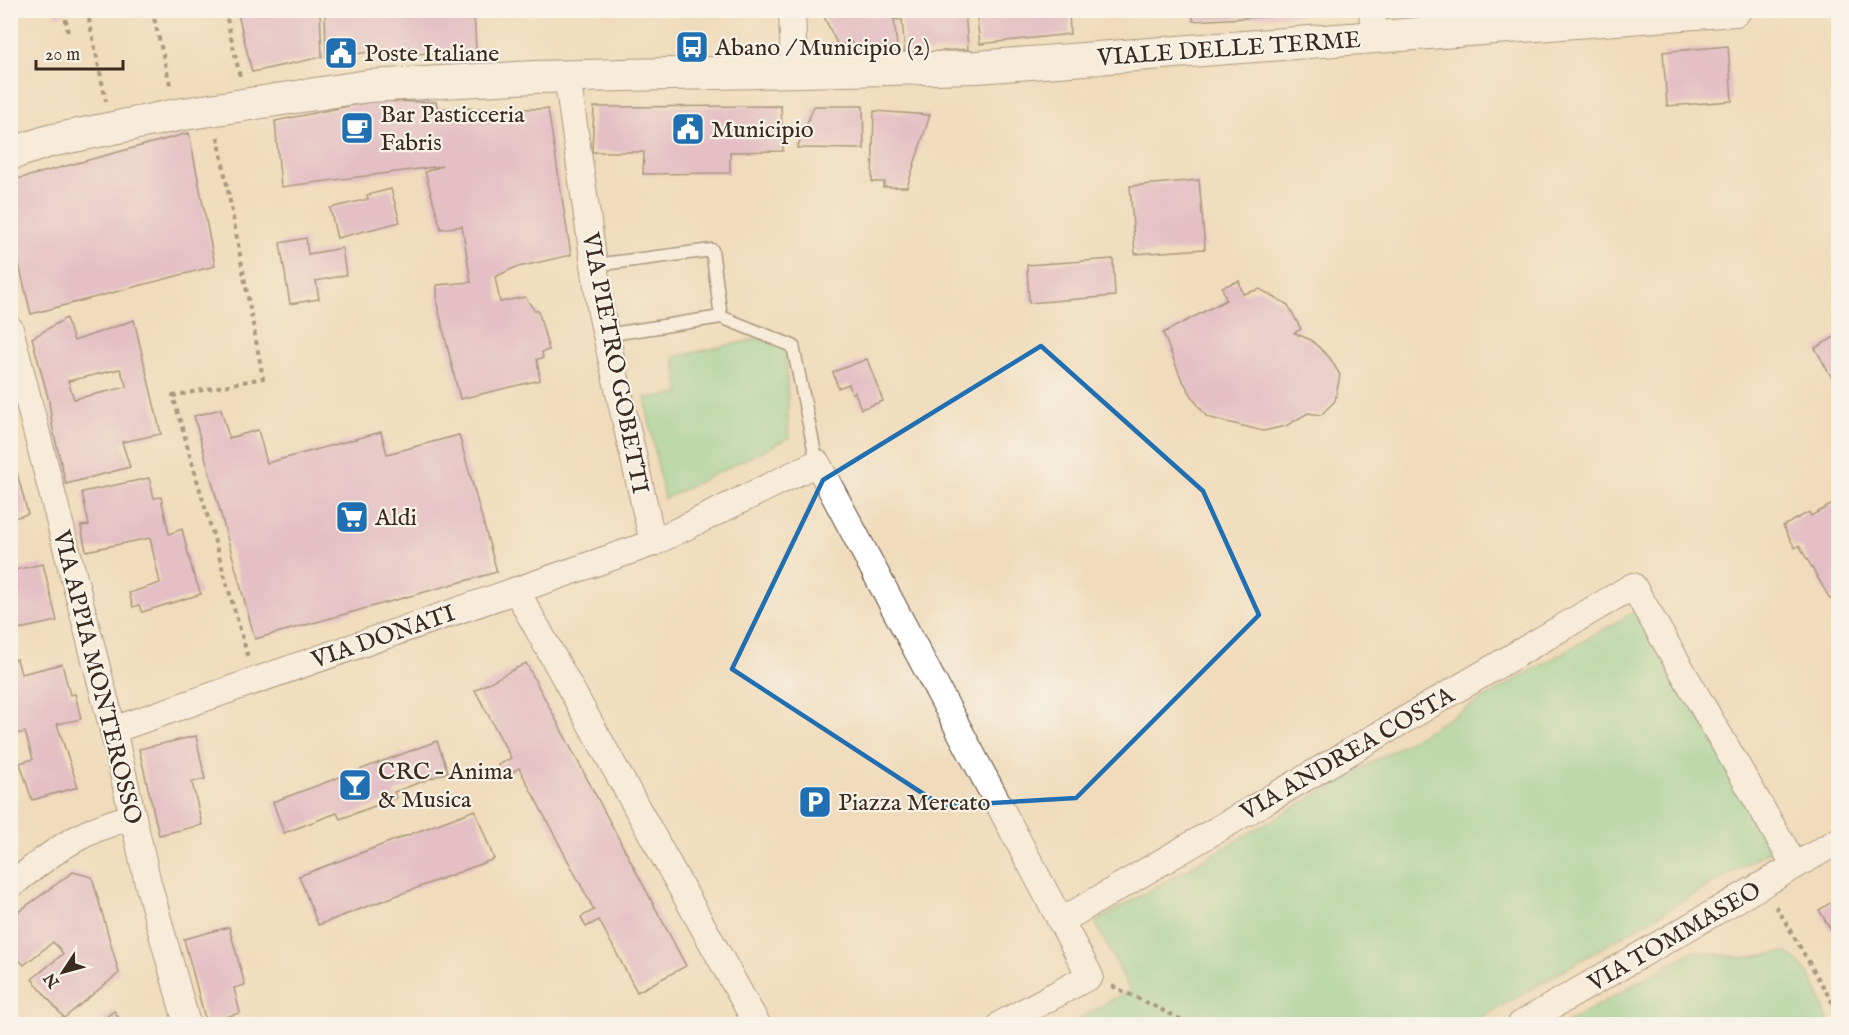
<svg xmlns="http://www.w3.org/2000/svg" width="1849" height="1035" font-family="'IM FELL English',serif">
  <rect width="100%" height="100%" fill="#f7f3e8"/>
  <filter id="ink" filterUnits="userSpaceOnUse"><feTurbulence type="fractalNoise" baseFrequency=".0167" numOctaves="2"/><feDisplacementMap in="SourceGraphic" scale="12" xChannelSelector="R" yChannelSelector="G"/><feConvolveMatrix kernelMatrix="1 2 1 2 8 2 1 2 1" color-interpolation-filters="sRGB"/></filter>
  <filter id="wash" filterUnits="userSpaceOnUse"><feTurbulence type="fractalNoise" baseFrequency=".008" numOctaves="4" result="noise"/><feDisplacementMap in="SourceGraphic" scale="24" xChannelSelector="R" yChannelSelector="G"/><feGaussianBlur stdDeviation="1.35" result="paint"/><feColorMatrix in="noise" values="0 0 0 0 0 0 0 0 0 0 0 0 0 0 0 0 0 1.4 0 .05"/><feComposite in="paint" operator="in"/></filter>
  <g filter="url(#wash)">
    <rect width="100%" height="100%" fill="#f0dcbc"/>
    <g fill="#7fd497" stroke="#5d7f5a" stroke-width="1.5">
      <path d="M 760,338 L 786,350 L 789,438 L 664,499 L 645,398 L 680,394 L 674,357 Z"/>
      <path d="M 1637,610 L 1774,848 L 1471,1024 L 1070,1024 L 1130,990 L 1095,922 Z"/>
      <path d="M 1693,951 L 1743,958 L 1786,952 C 1814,971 1819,994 1829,1024 L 1565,1024 Z"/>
    </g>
    <g id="blocks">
      <g fill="#d49bd3" fill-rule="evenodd">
        <path d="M 54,10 L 72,10 L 72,12 L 55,16 Z"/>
        <path d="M 237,10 L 320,10 L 322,57 L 252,72 Z"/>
        <path d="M 325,10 L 474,10 L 476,53 L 381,54 L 381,51 L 326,57 Z"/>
        <path d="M 821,10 L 965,10 L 968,49 L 905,54 L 902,20 L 894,19 L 897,47 L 856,48 L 850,41 L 838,46 Z"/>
        <path d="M 976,10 L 1069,10 L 1070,34 L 980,44 Z"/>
        <path d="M 1193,10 L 1348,10 L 1348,12 L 1193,21 Z"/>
        <path d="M 1728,46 L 1732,101 L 1667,106 L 1663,52 Z"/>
        <path d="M 373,101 L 436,102 L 438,108 L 548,109 L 571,255 L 514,268 L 495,277 L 500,302 L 525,297 L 534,310 L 538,310 L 549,350 L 542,352 L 543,358 L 537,359 L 540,380 L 460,399 L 437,304 L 437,285 L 471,282 L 462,226 L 441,229 L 425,172 L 442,166 L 281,187 L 275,121 Z"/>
        <path d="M 781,106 L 783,151 L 730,152 L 730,173 L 643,174 L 644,152 L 592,152 L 594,107 Z"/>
        <path d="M 814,106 L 863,106 L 864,149 L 797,148 Z"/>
        <path d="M 874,111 L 930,115 L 907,187 L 883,187 L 885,182 L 872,182 Z"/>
        <path d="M 189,133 L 215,266 L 31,314 L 10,227 L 10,181 Z"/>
        <path d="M 1199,180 L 1205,249 L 1135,254 L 1130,186 Z"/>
        <path d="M 391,189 L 400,222 L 337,238 L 330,208 L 368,199 L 367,195 Z"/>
        <path d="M 306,238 L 308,254 L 342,248 L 346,275 L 316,281 L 319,299 L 290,304 L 280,243 Z"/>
        <path d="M 1113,259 L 1115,296 L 1029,303 L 1027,265 Z"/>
        <path d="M 1239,281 L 1243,294 L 1260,289 L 1288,305 L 1301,329 L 1294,333 L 1311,340 L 1330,358 L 1340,375 L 1335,401 L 1321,415 L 1308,413 L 1286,426 L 1263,431 L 1207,417 L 1197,404 L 1181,378 L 1163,333 L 1226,300 L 1222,287 Z"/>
        <path d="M 66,318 L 74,341 L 134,320 L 161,434 L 122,442 L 130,467 L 66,484 L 53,430 L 49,401 L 32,338 ZM 120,369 L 127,387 L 74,399 L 68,381 Z"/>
        <path d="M 1838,335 L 1838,389 L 1815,348 Z"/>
        <path d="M 867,359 L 883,401 L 861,409 L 855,392 L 852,394 L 849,384 L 838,388 L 833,372 Z"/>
        <path d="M 221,409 L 229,438 L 258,430 L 267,463 L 381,432 L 387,454 L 459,435 L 497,572 L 255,639 L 194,416 Z"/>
        <path d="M 16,469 L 28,514 L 10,519 L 10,471 Z"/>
        <path d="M 149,478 L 154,498 L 161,497 L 169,534 L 182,529 L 193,573 L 201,594 L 142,612 L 139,605 L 133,607 L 129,593 L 160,583 L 150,538 L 86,551 L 81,526 L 89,525 L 82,492 Z"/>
        <path d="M 1838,501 L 1838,594 L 1830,599 L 1799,545 L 1795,548 L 1783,526 L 1809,512 L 1811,516 Z"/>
        <path d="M 43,564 L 57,621 L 10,631 L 10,571 Z"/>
        <path d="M 17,659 L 21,674 L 62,664 L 70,695 L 75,694 L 81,719 L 57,724 L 78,787 L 32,800 L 20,763 L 33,759 L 25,732 L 10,735 L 10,661 Z"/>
        <path d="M 526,663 L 686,966 L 637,992 L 599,920 L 586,927 L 581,917 L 594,910 L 519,768 L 504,777 L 498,765 L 511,758 L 475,690 Z"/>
        <path d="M 196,736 L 205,779 L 192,782 L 202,825 L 159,835 L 139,749 Z"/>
        <path d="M 437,741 L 448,772 L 394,792 L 396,798 L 340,819 L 337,813 L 284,833 L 273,802 Z"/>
        <path d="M 475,810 L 494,859 L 318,925 L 299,876 Z"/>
        <path d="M 73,872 L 92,877 L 119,973 L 64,1018 L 32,979 L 63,954 L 60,949 L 53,942 L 24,965 L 10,950 L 10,918 Z"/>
        <path d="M 1838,898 L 1838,932 L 1837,929 L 1832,932 L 1819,910 Z"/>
        <path d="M 229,927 L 245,985 L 234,988 L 240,1013 L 206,1022 L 184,939 Z"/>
        <path d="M 10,1008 L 22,1024 L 10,1024 Z"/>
        <path d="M 114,1011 L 123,1024 L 97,1024 Z"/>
      </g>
    </g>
  </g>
  <g filter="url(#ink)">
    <use href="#blocks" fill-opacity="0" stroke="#564536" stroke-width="1.5"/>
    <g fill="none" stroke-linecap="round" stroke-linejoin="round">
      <g stroke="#564536" stroke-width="15">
        <g id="service">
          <path d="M 595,265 L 712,250 L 721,317 L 606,335"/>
          <path d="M 721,317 L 793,346 L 817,463"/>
        </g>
      </g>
      <g stroke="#564536" stroke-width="28">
        <g id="minor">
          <path d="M 792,10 L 794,71"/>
          <path d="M 1372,10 L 1374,37"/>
          <path d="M 567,76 L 601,313 L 653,543"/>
          <path d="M 10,329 L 113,730 L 148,883 L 187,1024"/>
          <path d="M 516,590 L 757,1024"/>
          <path d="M 113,730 L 653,543 L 817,463 L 1090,976 L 1001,1024"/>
          <path d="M 10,886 C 51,853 80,830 132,817"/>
          <path d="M 1061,921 L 1633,586 L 1795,866"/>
          <path d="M 1521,1024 L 1838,841"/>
        </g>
      </g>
      <g stroke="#564536" stroke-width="34">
        <path id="tertiary" d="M 10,154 L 49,141 L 177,115 L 368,86 L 535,77 L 977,67 L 1735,10"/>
      </g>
      <g stroke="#564536" stroke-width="4" stroke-dasharray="4.5 4.5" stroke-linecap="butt">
        <path d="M 64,10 L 68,33"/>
        <path d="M 87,10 L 106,101"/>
        <path d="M 152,10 L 171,88"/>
        <path d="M 225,10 L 240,77"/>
        <path d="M 218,137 L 263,378 L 173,396 L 248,657"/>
        <path d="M 1776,906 L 1838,1012"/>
        <path d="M 1112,986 L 1191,1024"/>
      </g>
      <use href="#service" stroke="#fff" stroke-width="12"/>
      <use href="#minor" stroke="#fff" stroke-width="26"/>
      <use href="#tertiary" stroke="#fff" stroke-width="32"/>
    </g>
  </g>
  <path d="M0 0H1849V1035H0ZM 1041,346 L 1203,491 L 1259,615 L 1076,798 L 942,806 L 732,669 L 823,480 Z" fill="#f0dcbc" fill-opacity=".55" fill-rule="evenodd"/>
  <path fill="none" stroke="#1f6fb2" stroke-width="4.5" stroke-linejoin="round" d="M 1041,346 L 1203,491 L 1259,615 L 1076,798 L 942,806 L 732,669 L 823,480 Z"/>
  <defs>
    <g id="bus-square" transform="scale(1.725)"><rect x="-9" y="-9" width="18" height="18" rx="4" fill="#1f6fb2" stroke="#f7f3e8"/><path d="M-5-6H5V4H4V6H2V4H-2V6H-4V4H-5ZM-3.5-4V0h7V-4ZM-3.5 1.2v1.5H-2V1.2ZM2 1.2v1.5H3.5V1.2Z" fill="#fff"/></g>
    <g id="civic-square" transform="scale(1.725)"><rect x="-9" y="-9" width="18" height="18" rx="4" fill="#1f6fb2" stroke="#f7f3e8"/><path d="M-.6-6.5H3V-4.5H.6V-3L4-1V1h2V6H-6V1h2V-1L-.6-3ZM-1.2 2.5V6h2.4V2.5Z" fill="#fff"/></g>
    <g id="cafe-square" transform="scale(1.725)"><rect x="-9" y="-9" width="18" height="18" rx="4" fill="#1f6fb2" stroke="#f7f3e8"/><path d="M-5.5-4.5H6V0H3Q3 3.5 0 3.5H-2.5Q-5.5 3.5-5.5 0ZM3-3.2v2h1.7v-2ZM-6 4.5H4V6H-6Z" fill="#fff"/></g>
    <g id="supermarket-square" transform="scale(1.725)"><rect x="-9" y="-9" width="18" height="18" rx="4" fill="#1f6fb2" stroke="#f7f3e8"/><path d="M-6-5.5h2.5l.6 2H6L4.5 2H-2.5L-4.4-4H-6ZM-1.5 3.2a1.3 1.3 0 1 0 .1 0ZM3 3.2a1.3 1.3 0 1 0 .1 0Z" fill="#fff"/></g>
    <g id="bar-square" transform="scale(1.725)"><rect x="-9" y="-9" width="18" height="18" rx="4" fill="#1f6fb2" stroke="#f7f3e8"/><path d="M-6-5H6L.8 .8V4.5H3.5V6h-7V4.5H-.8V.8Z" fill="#fff"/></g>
    <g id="parking-square" transform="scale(1.725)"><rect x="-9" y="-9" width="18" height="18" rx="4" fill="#1f6fb2" stroke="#f7f3e8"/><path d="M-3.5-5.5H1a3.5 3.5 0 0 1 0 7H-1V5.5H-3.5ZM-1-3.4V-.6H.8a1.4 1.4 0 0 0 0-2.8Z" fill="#fff"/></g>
  </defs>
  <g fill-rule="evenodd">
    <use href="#bus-square" x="692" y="47"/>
    <use href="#civic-square" x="341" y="53"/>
    <use href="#cafe-square" x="357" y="128"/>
    <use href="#civic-square" x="688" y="129"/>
    <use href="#supermarket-square" x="352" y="517"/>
    <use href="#bar-square" x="355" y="785"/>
    <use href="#parking-square" x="815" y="802"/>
  </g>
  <g text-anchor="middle" stroke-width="4.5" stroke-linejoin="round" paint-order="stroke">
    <g font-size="24" fill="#3b2a1e" stroke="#f7f3e8" text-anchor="start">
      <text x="715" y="55">Abano / Municipio (2)</text>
      <text x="364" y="61">Poste Italiane</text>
      <text x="380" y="122">Bar Pasticceria<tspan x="380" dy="28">Fabris</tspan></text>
      <text x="711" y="137">Municipio</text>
      <text x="375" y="525">Aldi</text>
      <text x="378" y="779">CRC – Anima<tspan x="378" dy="28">&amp; Musica</tspan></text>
      <text x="838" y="810">Piazza Mercato</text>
    </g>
    <g font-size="24" fill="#3b2a1e" stroke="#f7f3e8">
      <text transform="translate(1229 48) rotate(-4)" y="8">VIALE DELLE TERME</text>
      <text transform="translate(616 363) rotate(79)" y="8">VIA PIETRO GOBETTI</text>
      <text transform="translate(383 636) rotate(-19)" y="8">VIA DONATI</text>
      <text transform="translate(98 677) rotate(76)" y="8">VIA APPIA MONTEROSSO</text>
      <text transform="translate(1347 753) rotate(-30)" y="8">VIA ANDREA COSTA</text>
      <text transform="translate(1674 936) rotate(-30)" y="8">VIA TOMMASEO</text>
    </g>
  </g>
  <rect width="1849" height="1035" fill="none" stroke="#f7f3e8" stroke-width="36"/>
  <g transform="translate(63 972) rotate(234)" stroke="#f7f3e8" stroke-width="4.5" paint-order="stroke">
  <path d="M0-4.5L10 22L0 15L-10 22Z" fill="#3b2a1e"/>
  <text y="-9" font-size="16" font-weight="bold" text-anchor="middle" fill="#3b2a1e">N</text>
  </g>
  <path d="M36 60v9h87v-9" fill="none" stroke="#3b2a1e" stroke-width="3"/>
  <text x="45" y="60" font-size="18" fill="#3b2a1e" stroke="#f7f3e8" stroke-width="4.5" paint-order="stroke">20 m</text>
</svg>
